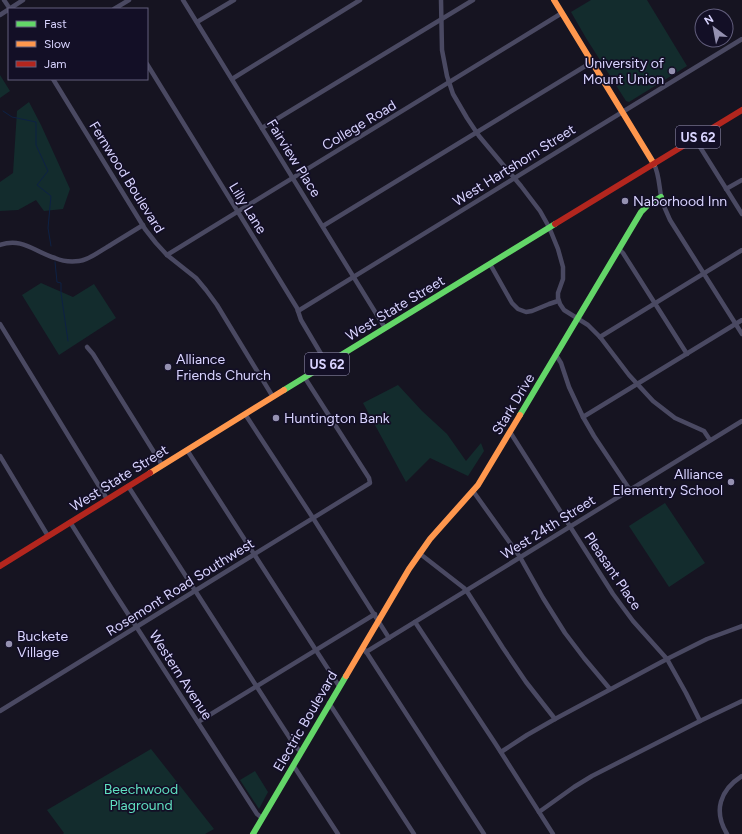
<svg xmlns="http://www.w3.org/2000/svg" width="742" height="834" font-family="Figtree,sans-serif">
  <rect width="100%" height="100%" fill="#161421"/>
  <g fill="#132c2d">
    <path d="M 591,0 L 647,0 L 687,66 L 629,102 L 626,101 L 586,38 L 571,12 Z"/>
    <path d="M 0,75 L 10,91 L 0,98 Z"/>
    <path d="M 29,102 L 41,125 L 70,189 L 63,209 L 44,211 L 36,200 L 18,210 L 0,211 L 0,182 L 13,173 L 17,111 Z"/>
    <path d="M 41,283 L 73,297 L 94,284 L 116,318 L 59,355 L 22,295 Z"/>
    <path d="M 398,385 L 422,411 L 447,434 L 466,461 L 481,443 L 484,451 L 468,476 L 430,458 L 406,482 L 363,403 Z"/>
    <path d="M 665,503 L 705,563 L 669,587 L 629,526 Z"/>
    <path d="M 151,749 L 214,829 L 205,834 L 63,834 L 64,833 L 47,810 Z"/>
    <path d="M 255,771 L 268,792 L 259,809 L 240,780 Z"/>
  </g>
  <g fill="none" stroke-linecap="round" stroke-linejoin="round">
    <g stroke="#0d2144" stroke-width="1">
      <path d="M 3,111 L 12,117 L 36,122 L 36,145 L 48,171 L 37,185 L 51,196 L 48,228 L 51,246"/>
      <path d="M 55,262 L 57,282 L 61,283 L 61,293 L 68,341"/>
    </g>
    <g stroke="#4a4962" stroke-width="4.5">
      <path d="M 4,0 L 10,9"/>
      <path d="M 183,0 L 385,328"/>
      <path d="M 441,0 L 442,50 L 447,76 L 453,94 L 467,118 L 479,136 L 521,186 L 540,211 L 549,227 L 558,249 L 563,267 L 563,279 L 558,293 L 558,298 L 560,304 L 564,310 L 588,325 L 600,337 L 629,375 L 653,401 L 675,418 L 704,431 L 710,440"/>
      <path d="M 114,9 L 129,0"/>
      <path d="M 0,15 L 23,0"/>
      <path d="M 197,22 L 234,0"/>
      <path d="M 147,64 L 297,308 L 301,320 L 327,364"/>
      <path d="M 53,79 L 145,229 L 156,243 L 167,255 L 196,278 L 206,290 L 217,305 L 273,397"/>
      <path d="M 232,79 L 360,0"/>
      <path d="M 262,128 L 473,0"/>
      <path d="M 695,139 L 742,214"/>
      <path d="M 654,164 C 659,174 659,185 661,196 C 663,204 666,212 670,220 L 742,334"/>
      <path d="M 726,189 L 742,180"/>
      <path d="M 323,226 L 592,62"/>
      <path d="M 0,245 C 22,237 35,252 55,258 C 62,261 71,262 79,261 C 89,260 100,251 109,246 C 120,239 132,232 143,225"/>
      <path d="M 619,249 L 623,253 L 687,354"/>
      <path d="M 167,255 L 562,13"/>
      <path d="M 490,264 L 512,303 L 518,309 L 526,312 L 532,311 L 549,304 L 558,301"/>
      <path d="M 298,311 L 588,133 L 742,39"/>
      <path d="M 0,324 L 107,499"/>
      <path d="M 600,337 L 742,250"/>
      <path d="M 87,347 L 93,354 L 162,465"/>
      <path d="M 556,355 L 561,363 L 569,387 L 583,417 L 594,436 L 630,490"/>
      <path d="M 245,414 L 313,518 L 389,638"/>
      <path d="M 583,417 L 742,320"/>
      <path d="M 510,432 L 613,594 L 633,621 L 667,659 L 686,693 L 700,721"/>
      <path d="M 187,450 L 339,686"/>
      <path d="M 0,456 L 48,536"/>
      <path d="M 128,486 L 282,726 L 295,746 L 301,752"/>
      <path d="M 473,491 L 520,557 L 543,598 L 565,633 L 584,658 L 610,689"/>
      <path d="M 70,522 L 112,589 L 257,814 L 262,818"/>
      <path d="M 419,553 L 464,588 L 468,593 L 503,648 L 526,682 L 555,719"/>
      <path d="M 415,622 L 495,743 L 553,834"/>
      <path d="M 365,650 L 484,834"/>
      <path d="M 366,652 L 742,421"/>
      <path d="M 329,703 L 414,834"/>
      <path d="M 0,711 L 370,483 L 369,478 L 305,378"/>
      <path d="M 198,722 L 375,614"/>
      <path d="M 501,752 L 527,735 L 555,719 L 667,659 L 707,639 L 742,626"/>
      <path d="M 293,765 L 338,834"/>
      <path d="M 539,812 L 574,787 L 592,776 L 700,721 L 742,701"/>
      <path d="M 727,834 C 713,811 720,790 742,776"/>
    </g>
    <g stroke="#63d668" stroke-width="6">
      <path d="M 284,390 L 555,224"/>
      <path d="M 520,415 L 641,212 L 649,204 L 661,197"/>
      <path d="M 253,834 L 346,676"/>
    </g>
    <g stroke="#ff974d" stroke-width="6">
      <path d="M 554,0 L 654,164"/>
      <path d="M 150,473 L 284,390"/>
      <path d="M 346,676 L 409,569 L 430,539 L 478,485 L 520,415"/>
    </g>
    <g stroke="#b3261e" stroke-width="6">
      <path d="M 555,224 L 742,110"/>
      <path d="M 0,566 L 150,473"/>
    </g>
  </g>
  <g fill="#9591b1" stroke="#130f26" stroke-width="1.5">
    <circle cx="672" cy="71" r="4"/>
    <circle cx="625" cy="201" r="4"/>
    <circle cx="168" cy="367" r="4"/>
    <circle cx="276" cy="418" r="4"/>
    <circle cx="731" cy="482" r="4"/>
    <circle cx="9" cy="644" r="4"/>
  </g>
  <g text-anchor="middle" stroke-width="3.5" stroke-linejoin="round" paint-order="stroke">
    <g fill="#130f26" stroke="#9e99be" stroke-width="1">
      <rect x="676" y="126" width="44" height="22" rx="3"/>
      <rect x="305" y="353" width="44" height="22" rx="3"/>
    </g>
    <g font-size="13" font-weight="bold" fill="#d9d4ff">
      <text x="698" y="142">US 62</text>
      <text x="327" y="369">US 62</text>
    </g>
    <g font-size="14" fill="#d9d4ff" stroke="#130f26" text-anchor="start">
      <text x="664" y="68" text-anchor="end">University of<tspan x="664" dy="16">Mount Union</tspan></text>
      <text x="633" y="206">Naborhood Inn</text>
      <text x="176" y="364">Alliance<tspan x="176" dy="16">Friends Church</tspan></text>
      <text x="284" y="423">Huntington Bank</text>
      <text x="723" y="479" text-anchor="end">Alliance<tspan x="723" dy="16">Elementry School</tspan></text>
      <text x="17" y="641">Buckete<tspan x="17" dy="16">Village</tspan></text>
    </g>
    <g font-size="14" fill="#d9d4ff" stroke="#130f26">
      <text transform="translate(359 125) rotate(-31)" y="5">College Road</text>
      <text transform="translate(294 158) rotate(58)" y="5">Fairview Place</text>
      <text transform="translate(514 165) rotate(-32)" y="5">West Hartshorn Street</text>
      <text transform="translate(127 177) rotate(58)" y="5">Fernwood Boulevard</text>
      <text transform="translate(248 208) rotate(58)" y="5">Lilly Lane</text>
      <text transform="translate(395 308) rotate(-31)" y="5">West State Street</text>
      <text transform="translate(513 404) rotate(-59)" y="5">Stark Drive</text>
      <text transform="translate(119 478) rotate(-32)" y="5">West State Street</text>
      <text transform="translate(548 527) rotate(-32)" y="5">West 24th Street</text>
      <text transform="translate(613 571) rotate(56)" y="5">Pleasant Place</text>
      <text transform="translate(180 587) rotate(-32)" y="5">Rosemont Road Southwest</text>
      <text transform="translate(181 675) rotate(57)" y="5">Western Avenue</text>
      <text transform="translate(305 721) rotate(-60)" y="5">Electric Boulevard</text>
    </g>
    <g font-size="14" fill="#5fe0c0" stroke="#130f26">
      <text x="141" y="794">Beechwood<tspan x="141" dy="16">Plaground</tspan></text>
    </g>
  </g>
  <rect x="8" y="8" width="140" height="72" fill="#130f26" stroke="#625e7d"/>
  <rect x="16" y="21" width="20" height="6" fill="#63d668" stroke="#625e7d"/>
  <text x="44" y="28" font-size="12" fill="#d9d4ff">Fast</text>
  <rect x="16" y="41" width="20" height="6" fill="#ff974d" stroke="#625e7d"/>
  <text x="44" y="48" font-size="12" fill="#d9d4ff">Slow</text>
  <rect x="16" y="61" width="20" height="6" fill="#b3261e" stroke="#625e7d"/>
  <text x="44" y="68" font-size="12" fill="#d9d4ff">Jam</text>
  <g transform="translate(714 28) rotate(328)"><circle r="19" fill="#130f26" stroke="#625e7d"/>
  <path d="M0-3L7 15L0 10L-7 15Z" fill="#9591b1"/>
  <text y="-6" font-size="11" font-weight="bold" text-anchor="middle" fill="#d9d4ff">N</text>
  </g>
</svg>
